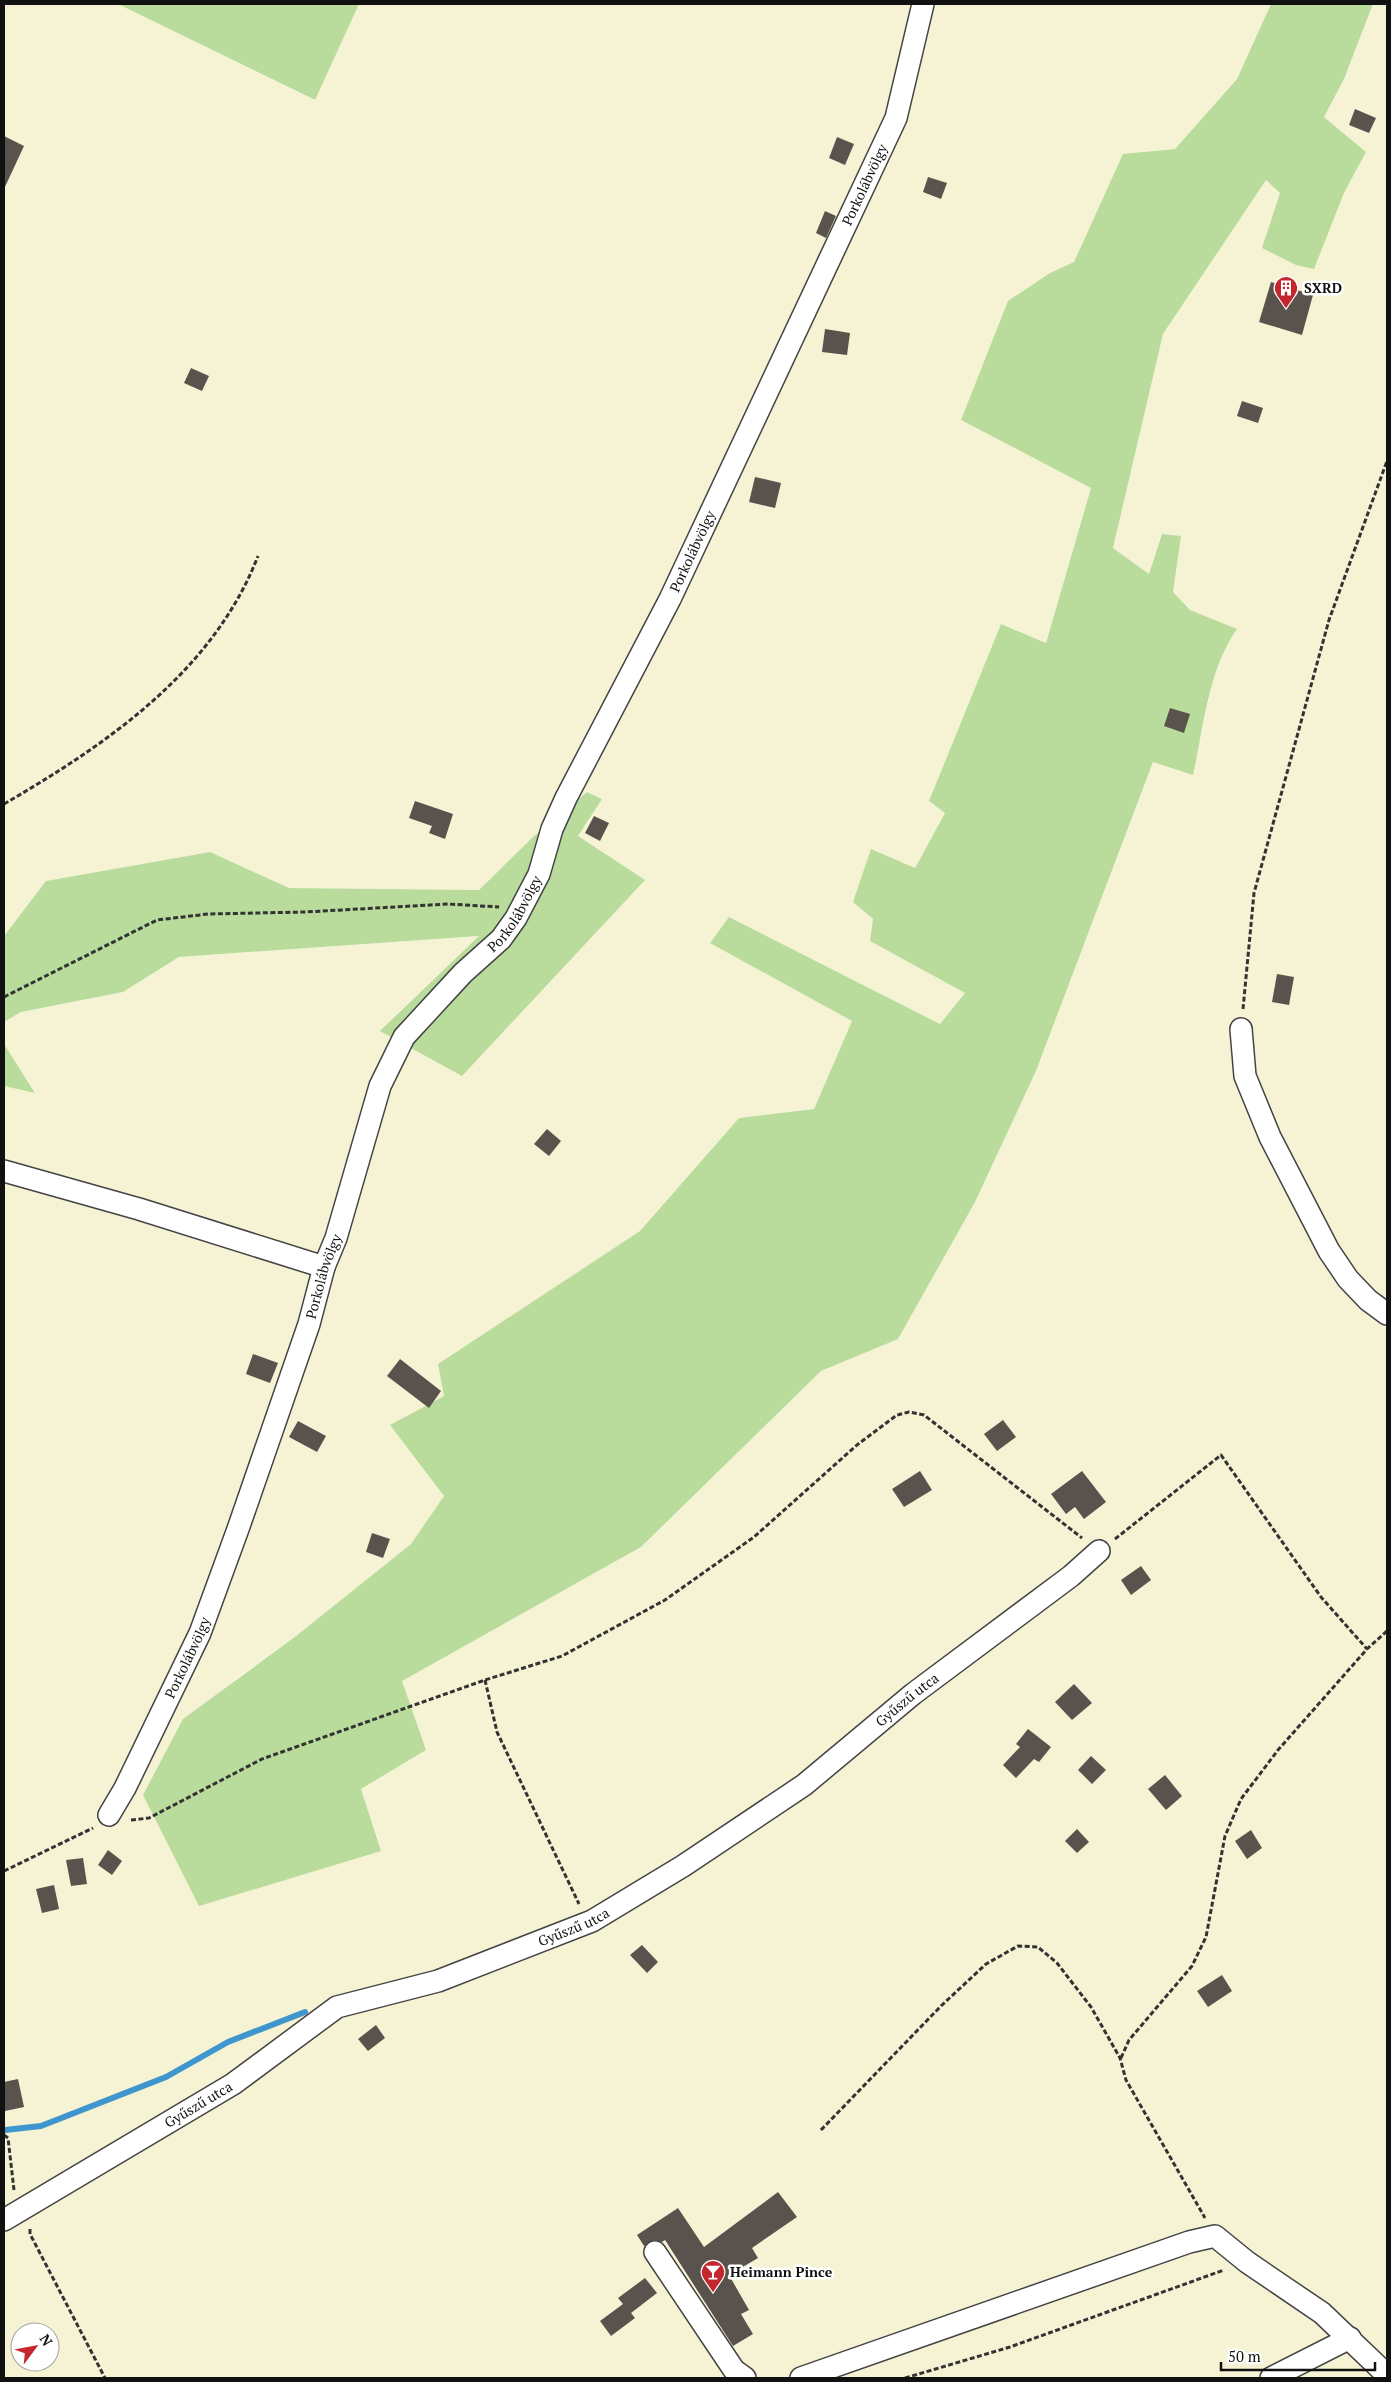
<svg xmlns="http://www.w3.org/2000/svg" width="1391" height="2382" font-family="'PT Serif',serif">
  <rect width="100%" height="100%" fill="#fffdf5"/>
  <path fill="#f6f3d4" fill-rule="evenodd" d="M 4,4 L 118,4 L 314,100 L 359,4 L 1271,4 L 1237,79 L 1175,149 L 1123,155 L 1074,262 L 1050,273 L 961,420 L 1091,488 L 1046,643 L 1001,624 L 929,801 L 945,813 L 915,868 L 873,919 L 870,941 L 965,993 L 940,1024 L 729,917 L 711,943 L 852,1021 L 814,1109 L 739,1118 L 640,1231 L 438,1364 L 444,1396 L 390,1425 L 444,1496 L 411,1544 L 296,1636 L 234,1680 L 381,1851 L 361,1789 L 426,1750 L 401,1681 L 641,1547 L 821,1371 L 897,1339 L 975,1202 L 1036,1071 L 1153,762 L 1193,774 L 1212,683 L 1226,645 L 1237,629 L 1190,610 L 1173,592 L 1162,534 L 1149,574 L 1113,548 L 1163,334 L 1266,180 L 1280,193 L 1344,193 L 1366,152 L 1324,117 L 1344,79 L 1373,4 L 1387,4 L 1387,2378 L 4,2378 L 4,1086 L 35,1092 L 4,1044 L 4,1022 L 21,1012 L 123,992 L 179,957 L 480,936 L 462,1076 L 578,836 L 602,799 L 587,792 L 533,837 L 479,890 L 289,888 L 210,852 L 46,881 L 4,936 ZM 20,2332 L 50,2332 L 50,2362 L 20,2362 Z"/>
  <g fill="#b9dc9c">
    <path d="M 118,4 L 359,4 L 315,100 Z"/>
    <path d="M 1271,4 L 1373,4 L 1344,79 L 1324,117 L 1366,152 L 1344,193 L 1314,269 L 1296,265 L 1262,248 L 1280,193 L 1266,180 L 1163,334 L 1113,548 L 1149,574 L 1162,534 L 1181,536 L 1173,592 L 1190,610 L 1237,629 C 1208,670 1204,727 1193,775 L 1153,762 L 1036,1071 L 975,1202 L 898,1339 L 821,1371 L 641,1547 L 402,1681 L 426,1750 L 361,1789 L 381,1851 L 199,1906 L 143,1795 L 183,1719 L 296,1636 L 411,1544 L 444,1496 L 390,1425 L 444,1396 L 438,1364 L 640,1231 L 739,1118 L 814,1109 L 852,1021 L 710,943 L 729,917 L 940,1024 L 965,993 L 870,941 L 873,919 L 853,902 L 871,849 L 915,868 L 945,813 L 929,801 L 1001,624 L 1046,643 L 1091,488 L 961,420 L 1008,301 L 1050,273 L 1074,262 L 1123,154 L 1175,149 L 1237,79 Z"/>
    <path d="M 587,792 L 602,799 L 578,836 L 645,880 L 462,1076 L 380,1031 L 479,936 L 179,957 L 123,992 L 21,1012 L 4,1022 L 4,936 L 46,881 L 210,852 L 289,888 L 479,890 L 533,837 Z"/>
    <path d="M 4,1044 L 35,1093 L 4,1086 Z"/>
  </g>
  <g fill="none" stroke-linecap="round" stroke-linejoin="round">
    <path stroke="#3f96cf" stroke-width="6" d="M 5,2130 L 41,2126 L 166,2077 L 228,2042 L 305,2012"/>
  </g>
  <g fill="#5a524d">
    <path d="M 1355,109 L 1376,118 L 1369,133 L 1349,125 Z"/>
    <path d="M 4,136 L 24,146 L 4,189 Z"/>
    <path d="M 837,137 L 854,144 L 845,165 L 829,158 Z"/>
    <path d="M 928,177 L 947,183 L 941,199 L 923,192 Z"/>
    <path d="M 825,211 L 836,216 L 826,238 L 816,233 Z"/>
    <path d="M 1271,282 L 1313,295 L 1302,335 L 1259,322 Z"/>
    <path d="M 825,329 L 850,333 L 847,355 L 822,352 Z"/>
    <path d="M 191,368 L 209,376 L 202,391 L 184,383 Z"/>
    <path d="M 1242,401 L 1263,408 L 1258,423 L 1237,416 Z"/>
    <path d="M 755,477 L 781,483 L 775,508 L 749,502 Z"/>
    <path d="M 1170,708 L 1190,714 L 1184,733 L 1164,726 Z"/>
    <path d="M 415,801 L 453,814 L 445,839 L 429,833 L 432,826 L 409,818 Z"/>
    <path d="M 594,816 L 609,823 L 600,841 L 585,833 Z"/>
    <path d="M 1277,974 L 1294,977 L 1289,1005 L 1272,1002 Z"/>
    <path d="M 547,1129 L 561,1141 L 549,1156 L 534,1144 Z"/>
    <path d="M 253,1354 L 278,1363 L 270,1383 L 246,1374 Z"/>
    <path d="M 400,1359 L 441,1391 L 429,1408 L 387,1376 Z"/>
    <path d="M 1003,1420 L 1016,1437 L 997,1451 L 984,1434 Z"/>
    <path d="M 298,1421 L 326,1436 L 317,1452 L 289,1437 Z"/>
    <path d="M 920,1471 L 932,1490 L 904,1507 L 892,1489 Z"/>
    <path d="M 1082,1471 L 1106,1502 L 1084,1519 L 1075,1507 L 1066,1514 L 1051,1494 Z"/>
    <path d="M 372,1533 L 390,1539 L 383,1558 L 366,1552 Z"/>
    <path d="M 1141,1566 L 1151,1580 L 1131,1595 L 1121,1580 Z"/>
    <path d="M 1074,1684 L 1092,1703 L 1072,1720 L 1055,1702 Z"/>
    <path d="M 1028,1729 L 1051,1747 L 1039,1762 L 1034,1759 L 1016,1778 L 1003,1765 L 1020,1747 L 1016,1744 Z"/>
    <path d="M 1091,1756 L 1106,1770 L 1092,1784 L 1078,1770 Z"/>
    <path d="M 1165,1775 L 1182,1796 L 1166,1810 L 1148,1789 Z"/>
    <path d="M 1077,1829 L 1089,1842 L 1077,1853 L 1065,1841 Z"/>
    <path d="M 1251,1830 L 1262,1848 L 1247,1859 L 1235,1841 Z"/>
    <path d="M 108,1850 L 122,1861 L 112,1875 L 98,1865 Z"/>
    <path d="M 83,1858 L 87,1884 L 71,1886 L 66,1860 Z"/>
    <path d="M 54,1885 L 59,1909 L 42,1913 L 36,1889 Z"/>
    <path d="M 642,1945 L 658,1962 L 647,1973 L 630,1955 Z"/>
    <path d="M 1222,1975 L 1232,1991 L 1208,2007 L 1197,1991 Z"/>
    <path d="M 376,2025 L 385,2038 L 368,2051 L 358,2039 Z"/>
    <path d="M 18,2079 L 24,2107 L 5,2111 L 4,2082 Z"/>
    <path d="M 778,2192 L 797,2217 L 752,2248 L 758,2258 L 729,2275 L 749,2310 L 741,2314 L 753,2334 L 733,2346 L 665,2240 L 662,2242 L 654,2240 L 644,2246 L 637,2235 L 678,2208 L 704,2247 Z"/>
    <path d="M 645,2278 L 657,2293 L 631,2313 L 635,2318 L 611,2336 L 600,2321 L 623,2304 L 618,2298 Z"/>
  </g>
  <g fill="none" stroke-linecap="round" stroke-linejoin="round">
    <g stroke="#444" stroke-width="24">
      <g id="street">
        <path d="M 1241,1029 L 1245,1076 L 1270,1137 L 1329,1251 L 1348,1279 L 1368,1300 L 1387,1314"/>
        <path d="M 4,1171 L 139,1209 L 324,1267"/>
        <path id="s1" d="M 109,1815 L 125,1788 L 200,1633 L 238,1529 L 309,1324 L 324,1267 L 336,1238 L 380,1086 L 404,1037 L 463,973 L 501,939 L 516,918 L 539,874 L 552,829 L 566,798 L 670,599 L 896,118 L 923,4"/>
        <path id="s2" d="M 4,2220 L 233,2084 L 337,2007 L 438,1981 L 592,1921 L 683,1866 L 804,1785 L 913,1694 L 1071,1576 L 1099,1551"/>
        <path d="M 655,2252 L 734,2370 L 745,2378"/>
        <path d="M 801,2378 L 1189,2242 L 1215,2236 L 1247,2262 L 1322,2313 L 1387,2375"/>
        <path d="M 1271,2378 L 1350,2338"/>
      </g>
    </g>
    <g stroke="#333" stroke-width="3" stroke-dasharray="5 2.5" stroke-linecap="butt">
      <path d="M 4,804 C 107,744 213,672 258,556"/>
      <path d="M 4,997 L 157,920 L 208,914 L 305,912 L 448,904 L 499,907"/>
      <path d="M 1243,1009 L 1254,893 L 1329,620 L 1387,461"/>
      <path d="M 1115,1539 L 1221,1455 L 1321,1597 L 1367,1649"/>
      <path d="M 485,1680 L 497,1732 L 579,1904"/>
      <path d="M 131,1820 L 149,1818 L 262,1759 L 485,1680 L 562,1656 L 665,1600 L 754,1537 L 857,1445 L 897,1415 L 909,1412 L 924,1415 L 1082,1538"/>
      <path d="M 4,1871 L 93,1828"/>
      <path d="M 1121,2058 L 1129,2040 L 1192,1966 L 1206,1937 L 1225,1836 L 1241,1799 L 1278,1750 L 1367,1649 L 1387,1631"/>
      <path d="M 821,2130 L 941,2006 L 986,1964 L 1018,1946 L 1038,1947 L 1057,1963 L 1091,2007 L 1120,2058 L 1126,2080 L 1205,2218"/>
      <path d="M 4,2135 L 8,2138 L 14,2190"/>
      <path d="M 30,2229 L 30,2234 L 105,2378"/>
      <path d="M 905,2378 L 1010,2347 L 1224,2270"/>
    </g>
    <use href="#street" stroke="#fff" stroke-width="21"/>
  </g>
  <defs>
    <g id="building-pin" transform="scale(1.25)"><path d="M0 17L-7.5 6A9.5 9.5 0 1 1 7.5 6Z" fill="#c4262e" stroke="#fff"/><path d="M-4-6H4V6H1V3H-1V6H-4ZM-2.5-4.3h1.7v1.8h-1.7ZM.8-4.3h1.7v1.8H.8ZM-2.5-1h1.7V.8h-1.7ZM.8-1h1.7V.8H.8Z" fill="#fff"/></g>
    <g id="bar-pin" transform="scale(1.25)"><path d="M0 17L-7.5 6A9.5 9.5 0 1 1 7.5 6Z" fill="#c4262e" stroke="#fff"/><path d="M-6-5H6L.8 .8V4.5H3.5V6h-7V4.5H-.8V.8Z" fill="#fff"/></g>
  </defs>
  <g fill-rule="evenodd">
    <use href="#building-pin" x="1286" y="288"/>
    <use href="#bar-pin" x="713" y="2272"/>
  </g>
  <g text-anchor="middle" stroke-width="5" stroke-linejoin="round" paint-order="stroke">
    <g font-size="14" fill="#111" stroke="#fff">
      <text dy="5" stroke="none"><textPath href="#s1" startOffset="1811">Porkolábvölgy</textPath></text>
      <text dy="5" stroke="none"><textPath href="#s1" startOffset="1406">Porkolábvölgy</textPath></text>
      <text dy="5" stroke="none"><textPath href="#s1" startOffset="1001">Porkolábvölgy</textPath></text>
      <text dy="5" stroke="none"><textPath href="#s1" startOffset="581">Porkolábvölgy</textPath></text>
      <text dy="5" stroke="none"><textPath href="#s1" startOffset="176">Porkolábvölgy</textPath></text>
      <text dy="5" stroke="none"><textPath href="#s2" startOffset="1051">Gyűszű utca</textPath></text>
      <text dy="5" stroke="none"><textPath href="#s2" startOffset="646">Gyűszű utca</textPath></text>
      <text dy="5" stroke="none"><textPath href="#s2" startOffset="226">Gyűszű utca</textPath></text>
    </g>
    <g font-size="14" font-weight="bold" fill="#111" stroke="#fff" text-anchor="start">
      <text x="1304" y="293">SXRD</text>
      <text x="730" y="2277">Heimann Pince</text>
    </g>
  </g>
  <rect width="1391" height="2382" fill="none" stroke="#111111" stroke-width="10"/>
  <g transform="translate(35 2347) rotate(58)"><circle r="24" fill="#ffffff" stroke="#a0a0a0"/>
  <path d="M0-4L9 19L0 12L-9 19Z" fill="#c4262e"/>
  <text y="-8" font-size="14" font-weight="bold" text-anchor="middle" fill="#111111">N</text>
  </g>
  <path d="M1221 2362v8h154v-8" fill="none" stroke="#111111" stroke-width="2.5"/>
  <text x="1228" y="2362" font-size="15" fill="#111111" stroke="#ffffff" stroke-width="4" paint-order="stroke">50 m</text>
</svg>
